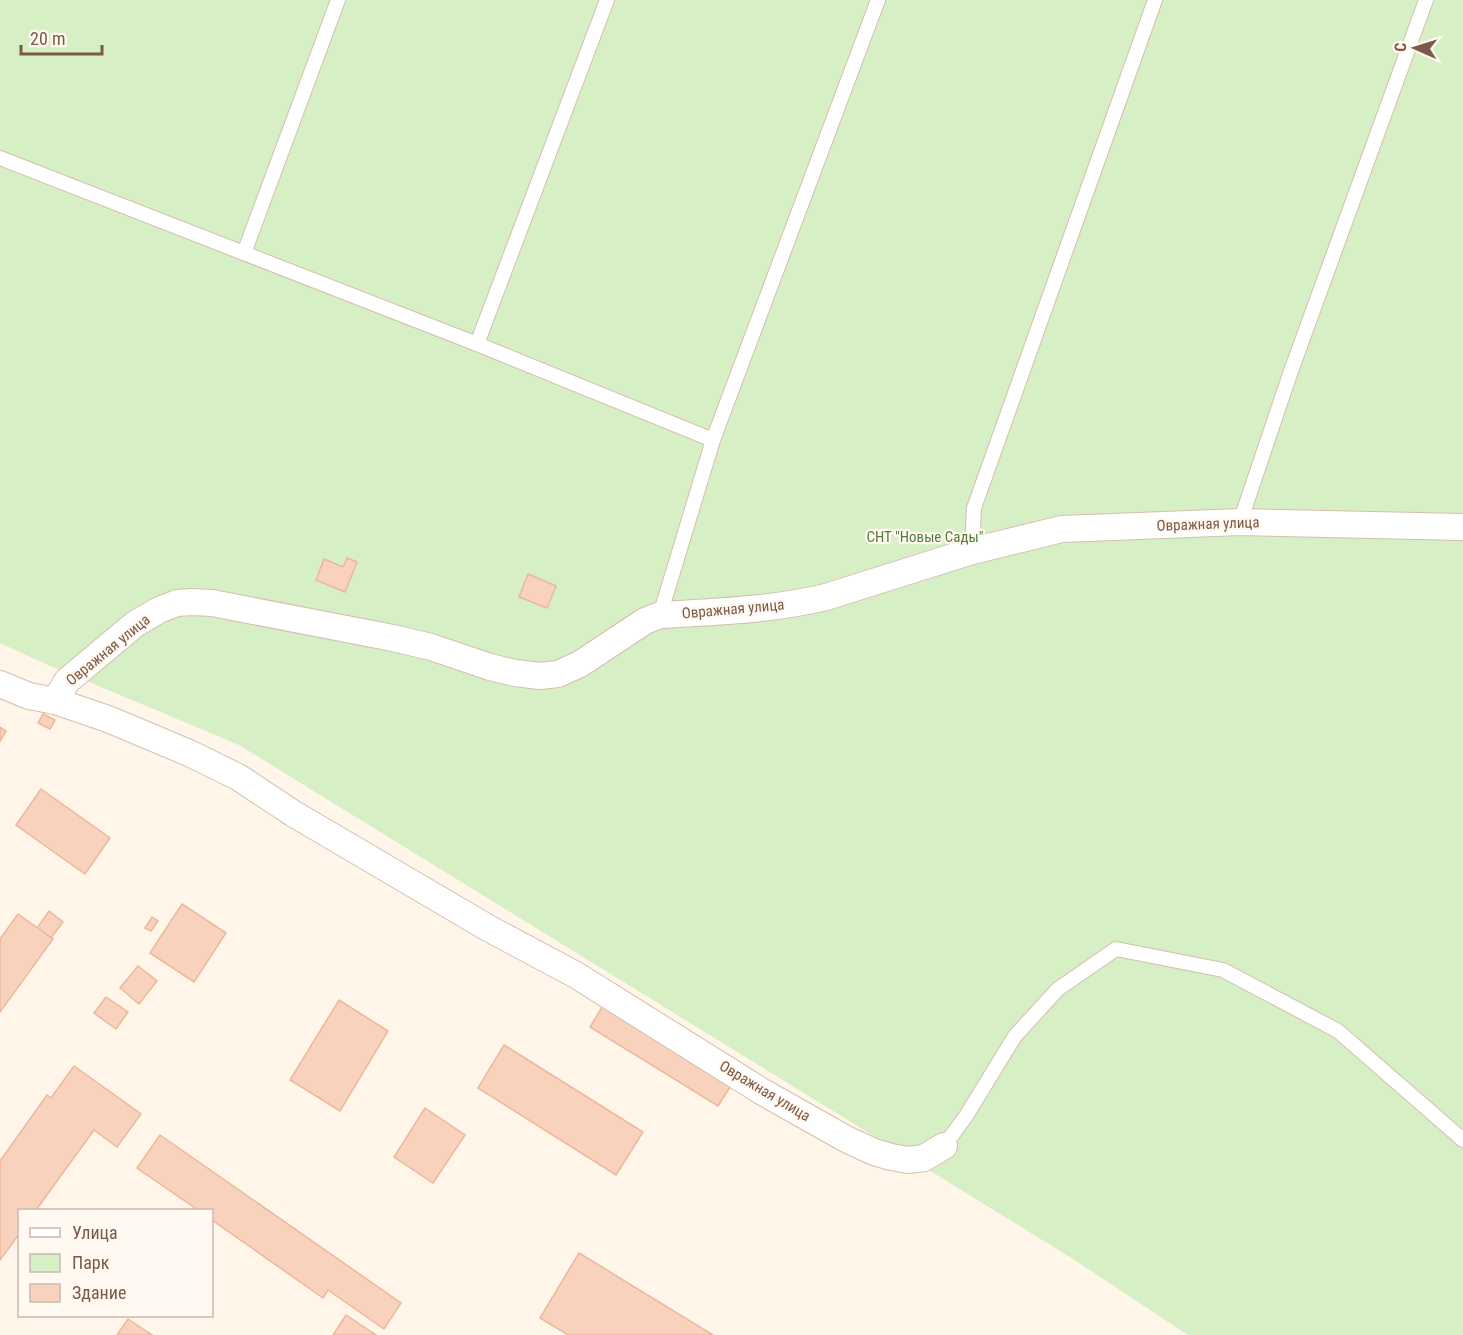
<svg xmlns="http://www.w3.org/2000/svg" width="1463" height="1335" font-family="'Roboto Condensed',sans-serif">
  <rect width="100%" height="100%" fill="#fff5e9"/>
  <path fill="#d7efc4" d="M 0,0 L 1463,0 L 1463,1335 L 1188,1335 L 1073,1259 L 239,745 L 39,661 L 0,643 Z"/>
  <g fill="#f8d2bd" stroke="#ecb79b" stroke-width="1.5">
    <path d="M 347,558 L 357,562 L 345,592 L 316,580 L 324,559 L 343,567 Z"/>
    <path d="M 528,574 L 556,586 L 547,608 L 519,597 Z"/>
    <path d="M 43,714 L 55,720 L 50,729 L 38,723 Z"/>
    <path d="M 0,727 L 6,731 L 0,741 Z"/>
    <path d="M 41,789 L 110,838 L 85,874 L 16,825 Z"/>
    <path d="M 182,904 L 226,933 L 194,982 L 150,953 Z"/>
    <path d="M 49,911 L 63,922 L 51,938 L 37,928 Z"/>
    <path d="M 18,914 L 53,939 L 0,1012 L 0,939 Z"/>
    <path d="M 152,917 L 158,921 L 151,931 L 145,928 Z"/>
    <path d="M 138,966 L 157,981 L 139,1004 L 120,988 Z"/>
    <path d="M 106,997 L 128,1012 L 116,1029 L 94,1013 Z"/>
    <path d="M 339,1000 L 388,1031 L 340,1111 L 290,1080 Z"/>
    <path d="M 604,1004 L 732,1084 L 718,1106 L 590,1027 Z"/>
    <path d="M 504,1045 L 643,1132 L 616,1175 L 478,1088 Z"/>
    <path d="M 74,1066 L 141,1114 L 117,1147 L 94,1130 L 36,1210 L 20,1210 L 20,1233 L 0,1260 L 0,1161 L 47,1095 L 51,1098 Z"/>
    <path d="M 425,1108 L 465,1135 L 433,1183 L 394,1157 Z"/>
    <path d="M 160,1135 L 401,1303 L 384,1329 L 328,1290 L 323,1298 L 212,1220 L 212,1210 L 198,1210 L 137,1168 Z"/>
    <path d="M 579,1253 L 713,1335 L 568,1335 L 540,1318 Z"/>
    <path d="M 346,1315 L 376,1335 L 333,1335 Z"/>
    <path d="M 128,1319 L 152,1335 L 117,1335 Z"/>
  </g>
  <g fill="none" stroke-linecap="round" stroke-linejoin="round">
    <g stroke="#d5beaf" stroke-width="16">
      <g id="lane">
        <path d="M 0,158 L 477,344 L 713,440"/>
        <path d="M 244,253 L 338,0"/>
        <path d="M 477,344 L 607,0"/>
        <path d="M 1240,522 L 1291,371 L 1426,0"/>
        <path d="M 972,551 L 974,508 L 1155,0"/>
        <path d="M 660,615 L 713,440 L 878,0"/>
        <path d="M 944,1146 L 966,1116 L 1015,1036 L 1058,989 L 1116,949 L 1223,970 L 1338,1031 L 1463,1140"/>
      </g>
    </g>
    <g stroke="#d5beaf" stroke-width="28">
      <g id="street">
        <path d="M 0,684 L 29,696 L 55,701 L 108,719 L 189,753 L 238,777 L 294,814 L 488,928 L 576,975 L 761,1091 L 846,1139 L 874,1152 L 891,1157 L 908,1160 L 924,1158 L 944,1146"/>
        <path d="M 55,701 L 67,681 L 135,624 L 159,610 L 177,603 L 192,602 L 212,603 L 393,638 L 431,647 L 490,667 L 515,673 L 540,676 L 558,674 L 580,664 L 645,621 L 660,615 C 715,612 772,610 826,597 L 972,551 L 1062,529 L 1240,522 L 1463,527"/>
      </g>
    </g>
    <use href="#lane" stroke="#fff" stroke-width="14"/>
    <use href="#street" stroke="#fff" stroke-width="26"/>
  </g>
  <g text-anchor="middle" stroke-width="4.5" stroke-linejoin="round" paint-order="stroke">
    <g font-size="15" fill="#7d5948" stroke="#fff9f1">
      <text transform="translate(1208 524) rotate(-2)" y="5">Овражная улица</text>
      <text transform="translate(733 609) rotate(-5)" y="5">Овражная улица</text>
      <text transform="translate(108 650) rotate(-39)" y="5">Овражная улица</text>
      <text transform="translate(765 1091) rotate(31)" y="5">Овражная улица</text>
    </g>
    <g font-size="15" fill="#527e3c" stroke="#fff9f1">
      <text x="925" y="542">СНТ "Новые Сады"</text>
    </g>
  </g>
  <rect x="18" y="1209" width="195" height="108" fill="#fff9f1" stroke="#cbb9ad" stroke-width="1.5"/>
  <rect x="30" y="1228" width="30" height="9" fill="#ffffff" stroke="#cbb9ad" stroke-width="1.5"/>
  <text x="72" y="1239" font-size="18" fill="#7d5948">Улица</text>
  <rect x="30" y="1254" width="30" height="18" fill="#d7efc4" stroke="#cbb9ad" stroke-width="1.5"/>
  <text x="72" y="1269" font-size="18" fill="#7d5948">Парк</text>
  <rect x="30" y="1284" width="30" height="18" fill="#f8d2bd" stroke="#cbb9ad" stroke-width="1.5"/>
  <text x="72" y="1299" font-size="18" fill="#7d5948">Здание</text>
  <g transform="translate(1415 48) rotate(273)" stroke="#fff9f1" stroke-width="4.5" paint-order="stroke">
  <path d="M0-4.5L10 22L0 15L-10 22Z" fill="#7d5948"/>
  <text y="-9" font-size="16" font-weight="bold" text-anchor="middle" fill="#7d5948">С</text>
  </g>
  <path d="M21 45v9h81v-9" fill="none" stroke="#7d5948" stroke-width="3"/>
  <text x="30" y="45" font-size="18" fill="#7d5948" stroke="#fff9f1" stroke-width="4.5" paint-order="stroke">20 m</text>
</svg>
